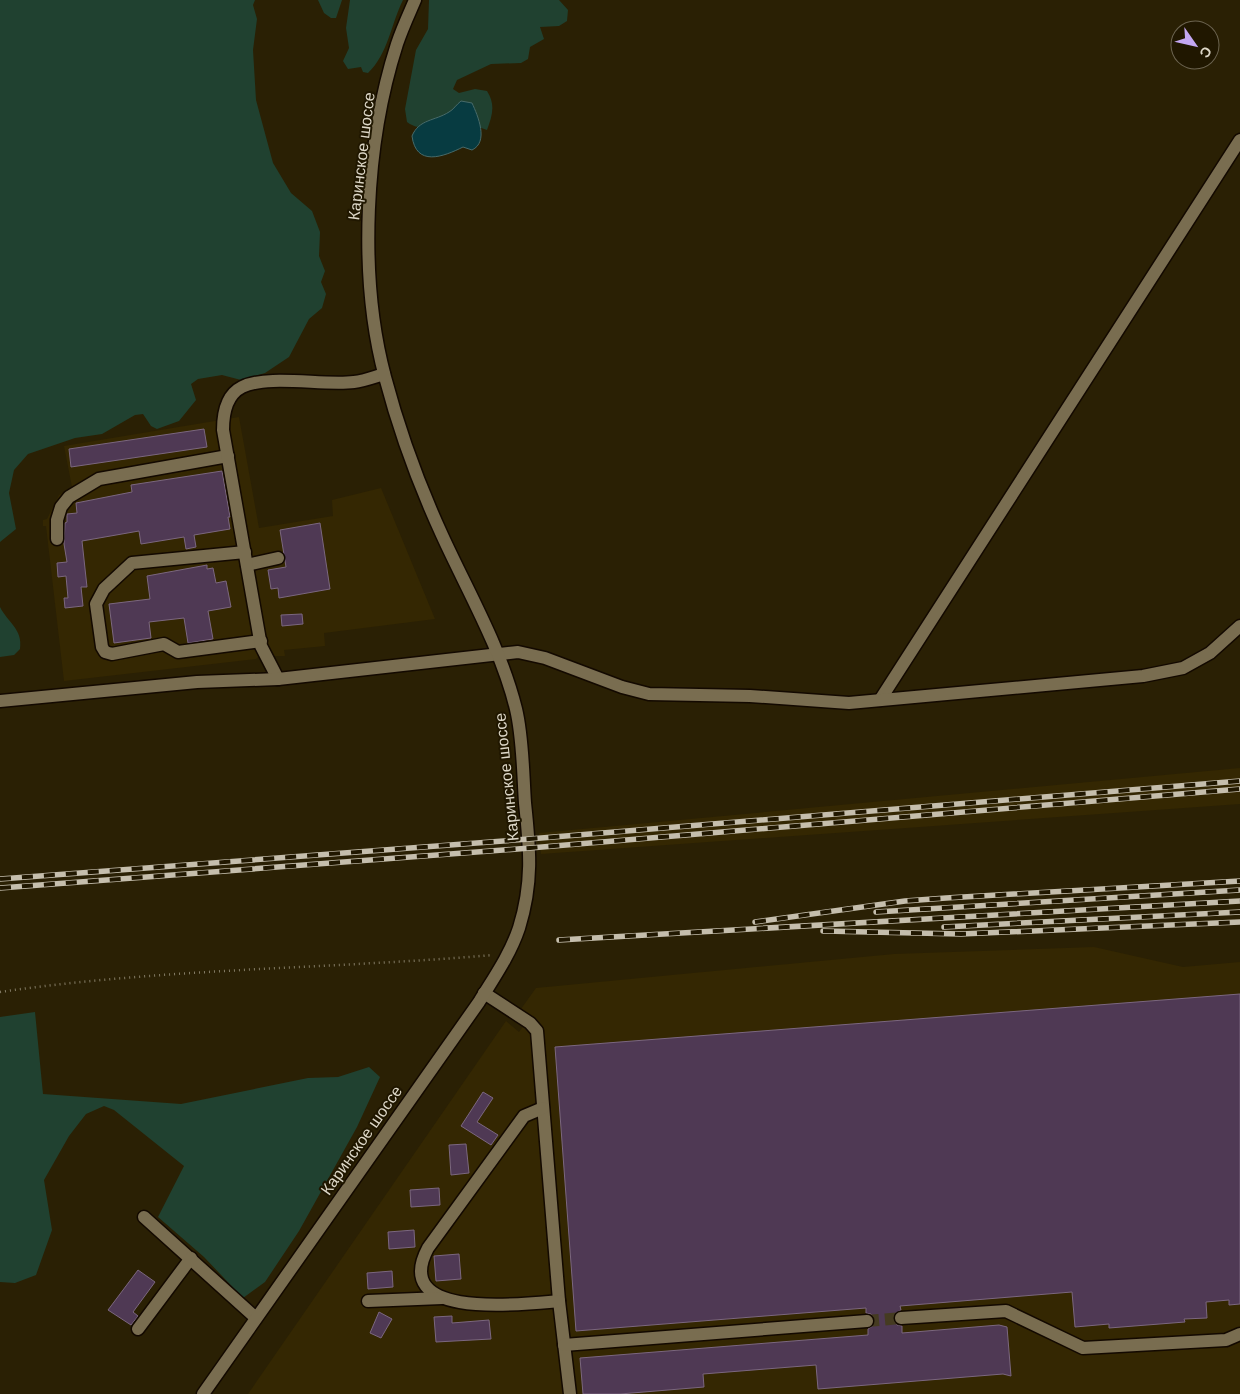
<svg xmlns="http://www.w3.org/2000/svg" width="1240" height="1394" font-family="'DM Sans',sans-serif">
  <rect width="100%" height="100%" fill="#2a2004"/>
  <g fill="#342702">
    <path d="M 239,417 L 259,528 L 333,516 L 332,500 L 381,488 L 435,619 L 324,633 L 325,646 L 284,650 L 285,656 L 259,656 L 256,659 L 64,681 L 46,526 L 43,526 L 43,520 L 47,519 L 59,495 L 72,487 L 64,446 Z"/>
    <path d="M 1240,768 L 1240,804 L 541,854 L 539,833 Z"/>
    <path d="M 1094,947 L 1183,967 L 1240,962 L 1240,1394 L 248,1394 L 506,1021 L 519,1032 L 530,1017 L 521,1009 L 536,988 L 894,954 Z"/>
  </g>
  <g fill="#204130">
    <path d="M 0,0 L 255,0 L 253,5 L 257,19 L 253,50 L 256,100 L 273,163 L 291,193 L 312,211 L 320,232 L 319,256 L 325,271 L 321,282 L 326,294 L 322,308 L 309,319 L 289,357 L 265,373 L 241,380 L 222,375 L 198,379 L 191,384 L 196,400 L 179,421 L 157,429 L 151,426 L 143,414 L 135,415 L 102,434 L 75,438 L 28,454 L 14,470 L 9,493 L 16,529 L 0,542 Z"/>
    <path d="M 318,0 L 342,0 L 336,18 L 331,18 L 324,13 Z"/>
    <path d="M 350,0 L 403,0 C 391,24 388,54 368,73 L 363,72 L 361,67 L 348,69 L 343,61 L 349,48 L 346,28 Z"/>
    <path d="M 429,0 L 559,0 L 568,10 L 567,21 L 559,26 L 540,27 L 544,39 L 530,47 L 528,59 L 521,63 L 491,64 L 457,80 L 453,89 L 459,93 L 475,89 L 487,91 C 496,105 492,116 487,130 C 463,119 426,137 407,122 L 405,109 L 416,50 L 428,29 Z"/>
    <path d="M 0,607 C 8,623 23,629 20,649 L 14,655 L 0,657 Z"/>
    <path d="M 35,1012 L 43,1094 L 181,1104 L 308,1078 L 338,1077 L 369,1067 L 380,1077 L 357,1127 L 299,1231 L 265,1282 L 243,1298 L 204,1257 L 158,1217 L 184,1166 L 114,1110 L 104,1106 L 86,1114 L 69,1136 L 44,1180 L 52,1230 L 36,1275 L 15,1283 L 0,1282 L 0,1017 Z"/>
  </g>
  <path fill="#073b41" stroke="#476a69" d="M 461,101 L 472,103 C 478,116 489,142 472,150 L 463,147 C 443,157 416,167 412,136 C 419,119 435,121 449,112 C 453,110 457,104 461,101 Z"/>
  <g fill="#4f3954" stroke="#7b677f">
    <path d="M 204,429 L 207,447 L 71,467 L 69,449 Z"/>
    <path d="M 222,471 L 230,517 L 228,517 L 230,529 L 194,535 L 196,547 L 186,549 L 184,537 L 141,544 L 139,531 L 82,541 L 87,587 L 81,587 L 83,606 L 65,608 L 64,598 L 68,598 L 66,576 L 58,577 L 57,563 L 67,562 L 64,544 L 65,523 L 67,522 L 67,514 L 77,513 L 76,503 L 132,492 L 131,485 Z"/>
    <path d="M 320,523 L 330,589 L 279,598 L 278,588 L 271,589 L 268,570 L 286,567 L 280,530 Z"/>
    <path d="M 207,565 L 207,569 L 213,568 L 216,583 L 226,581 L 231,607 L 208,611 L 213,639 L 188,643 L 184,618 L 149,622 L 151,638 L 114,643 L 109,604 L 150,599 L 147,576 Z"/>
    <path d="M 302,614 L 303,624 L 282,626 L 281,615 Z"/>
    <path d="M 1240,994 L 1240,1304 L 1229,1305 L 1229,1300 L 1206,1302 L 1207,1318 L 1184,1319 L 1185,1322 L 1109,1328 L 1109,1324 L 1075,1327 L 1072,1292 L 900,1306 L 901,1310 L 894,1314 L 893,1319 L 897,1325 L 902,1326 L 902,1333 L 999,1325 L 1007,1327 L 1011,1376 L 1003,1374 L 818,1389 L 816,1365 L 703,1374 L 704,1387 L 620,1394 L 583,1394 L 580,1358 L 868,1335 L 868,1329 L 874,1325 L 875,1320 L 871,1314 L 866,1313 L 866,1308 L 576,1331 L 555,1047 Z"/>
    <path d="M 483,1092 L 493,1098 L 477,1122 L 498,1135 L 491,1145 L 461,1126 Z"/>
    <path d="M 466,1144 L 469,1173 L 451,1175 L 449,1145 Z"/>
    <path d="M 439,1188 L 440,1205 L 411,1207 L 410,1190 Z"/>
    <path d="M 414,1230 L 415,1247 L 389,1249 L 388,1232 Z"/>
    <path d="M 459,1254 L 461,1279 L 436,1281 L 434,1256 Z"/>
    <path d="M 138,1270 L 155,1282 L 133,1312 L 138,1316 L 131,1325 L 108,1310 Z"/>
    <path d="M 392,1271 L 393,1287 L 368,1289 L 367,1273 Z"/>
    <path d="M 379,1312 L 392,1319 L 381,1338 L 370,1333 Z"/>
    <path d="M 452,1316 L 452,1323 L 489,1320 L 491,1339 L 436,1342 L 434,1317 Z"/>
  </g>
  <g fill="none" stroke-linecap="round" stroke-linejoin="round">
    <path stroke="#453b21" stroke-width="12" stroke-dasharray="12 6" stroke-linecap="butt" d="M 867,1321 L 901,1318"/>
    <g stroke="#130900" stroke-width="15">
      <g id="minor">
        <path d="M 57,539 L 57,520 L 61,507 L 69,497 L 99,479 L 228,456"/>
        <path d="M 245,552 L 132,563 L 104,589 L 96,604 L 102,647 L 105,652 L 112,654 L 164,644 L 178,652 L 261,641"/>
        <path d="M 247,565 L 278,558"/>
        <path d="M 278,679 L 261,646 L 223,430 C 223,414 226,395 242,387 C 269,374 323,386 354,382 C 364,381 374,377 384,374"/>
        <path d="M 880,700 L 1240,140"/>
        <path d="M 0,701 L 197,682 L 278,679 L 518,652 L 545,658 L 622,687 L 649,694 L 750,696 L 849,703 L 1143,676 L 1183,668 L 1210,653 L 1240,626"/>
        <path d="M 484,993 L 530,1023 L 537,1031 L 559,1301 L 570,1394"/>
        <path d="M 543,1108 L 524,1116 L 428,1248 C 389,1321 524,1304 559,1301"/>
        <path d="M 144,1217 L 256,1318"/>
        <path d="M 368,1301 L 442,1298"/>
        <path d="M 901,1318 L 1006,1311 L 1083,1348 L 1226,1340 L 1240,1334"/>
        <path d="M 138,1329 L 191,1258"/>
        <path d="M 564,1345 L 867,1321"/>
        <path d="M 203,1394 L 479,1002 C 493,979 510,955 519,928 C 533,883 530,850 525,803 C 523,774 523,738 516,709 C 501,648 468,592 442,535 C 419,485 399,430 385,377 C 358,276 365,143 397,44 C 402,29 409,14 415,0"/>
      </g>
    </g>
    <path stroke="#837b65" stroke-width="2.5" stroke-dasharray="1 4" stroke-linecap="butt" d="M 0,992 C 164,968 329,969 493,955"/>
    <use href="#minor" stroke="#796d50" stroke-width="12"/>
    <g stroke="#c5bead" stroke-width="5.5">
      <g id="rail">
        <path d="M 0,879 L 529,839 L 1240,781"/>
        <path d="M 0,888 L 530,848 L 1240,789"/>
        <path d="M 876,912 L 1240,890"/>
        <path d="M 755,922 L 905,901 L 946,898 L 1240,881"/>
        <path d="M 944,927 L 1240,912"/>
        <path d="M 823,931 L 961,934 L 1240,922"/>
        <path d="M 559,940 L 1240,901"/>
      </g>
    </g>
    <use href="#rail" stroke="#201700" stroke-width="4" stroke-dasharray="11" stroke-linecap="butt"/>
  </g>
  <g text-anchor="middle" stroke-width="4" stroke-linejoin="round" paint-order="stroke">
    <g font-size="16" fill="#ddd7c7" stroke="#201700">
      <text transform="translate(361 156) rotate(-83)" y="6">Каринское шоссе</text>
      <text transform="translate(506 777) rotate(-96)" y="6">Каринское шоссе</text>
      <text transform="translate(361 1140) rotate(-55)" y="6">Каринское шоссе</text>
    </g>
  </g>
  <g transform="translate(1195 45) rotate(124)"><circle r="24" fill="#201700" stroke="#6c6450"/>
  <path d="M0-4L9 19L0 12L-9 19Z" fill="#c3a7f2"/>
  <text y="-8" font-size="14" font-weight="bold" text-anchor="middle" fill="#ddd7c7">С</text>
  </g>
</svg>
